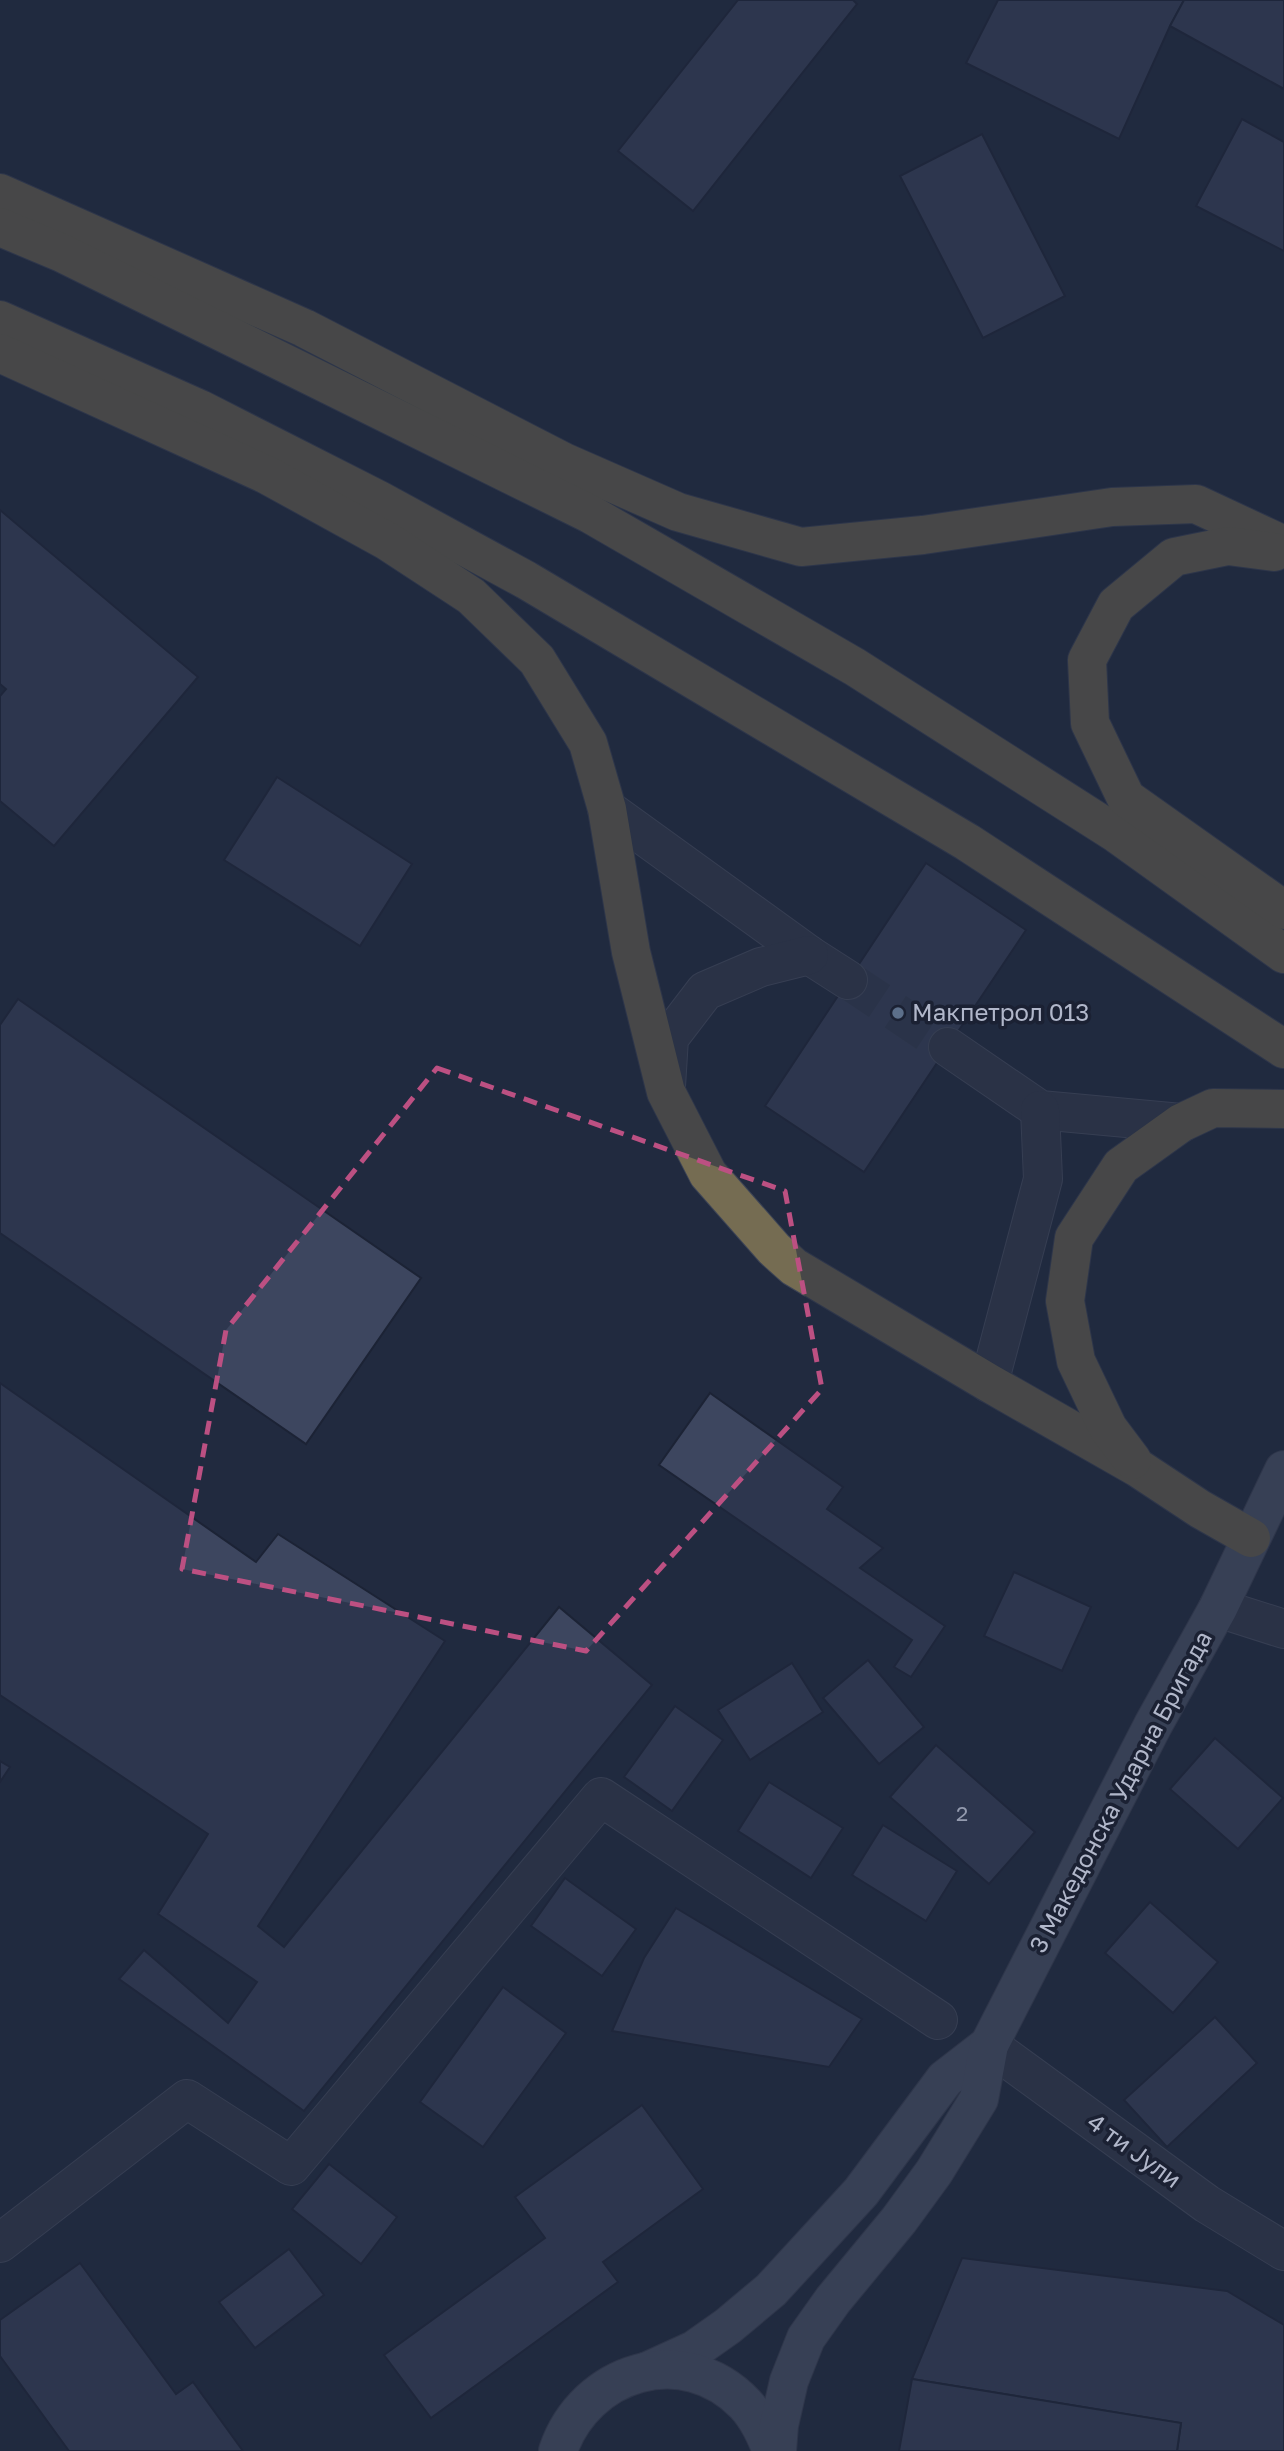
<svg xmlns="http://www.w3.org/2000/svg" width="1284" height="2451" font-family="'Golos Text',sans-serif">
  <rect width="100%" height="100%" fill="#212a3f"/>
  <g fill="#3d465f" stroke="#1c2335" stroke-width="2">
    <path d="M 738,0 L 853,0 L 857,4 L 693,211 L 618,151 Z"/>
    <path d="M 998,0 L 1184,0 L 1170,26 L 1119,139 L 966,63 Z"/>
    <path d="M 1184,0 L 1284,0 L 1284,89 L 1170,26 Z"/>
    <path d="M 1242,119 L 1284,142 L 1284,251 L 1196,206 Z"/>
    <path d="M 982,134 L 1065,296 L 983,338 L 900,176 Z"/>
    <path d="M 0,510 L 198,677 L 54,846 L 0,801 L 0,696 L 6,689 L 0,684 Z"/>
    <path d="M 277,777 L 412,864 L 360,946 L 224,860 Z"/>
    <path d="M 926,863 L 1026,930 L 864,1172 L 765,1106 Z"/>
    <path d="M 18,999 L 421,1278 L 306,1444 L 0,1233 L 0,1025 Z"/>
    <path d="M 0,1383 L 256,1562 L 278,1534 L 445,1641 L 258,1926 L 284,1947 L 559,1607 L 652,1685 L 304,2111 L 119,1979 L 144,1950 L 228,2023 L 257,1982 L 158,1914 L 208,1834 L 0,1695 Z"/>
    <path d="M 710,1393 L 843,1487 L 827,1509 L 883,1548 L 860,1568 L 945,1626 L 911,1677 L 894,1667 L 912,1640 L 659,1465 Z"/>
    <path d="M 1014,1572 L 1091,1607 L 1062,1671 L 984,1636 Z"/>
    <path d="M 868,1660 L 924,1727 L 879,1764 L 823,1698 Z"/>
    <path d="M 792,1663 L 823,1712 L 750,1760 L 718,1710 Z"/>
    <path d="M 675,1706 L 723,1740 L 672,1811 L 624,1777 Z"/>
    <path d="M 1215,1738 L 1283,1798 L 1238,1849 L 1170,1789 Z"/>
    <path d="M 936,1745 L 1035,1832 L 989,1884 L 890,1797 Z"/>
    <path d="M 0,1761 L 10,1767 L 0,1782 Z"/>
    <path d="M 769,1782 L 843,1828 L 811,1878 L 738,1831 Z"/>
    <path d="M 883,1825 L 957,1871 L 926,1921 L 852,1875 Z"/>
    <path d="M 565,1878 L 636,1929 L 602,1976 L 531,1926 Z"/>
    <path d="M 1150,1902 L 1218,1962 L 1173,2013 L 1105,1953 Z"/>
    <path d="M 676,1908 L 862,2019 L 829,2067 L 612,2031 L 644,1958 Z"/>
    <path d="M 503,1987 L 566,2033 L 483,2147 L 420,2102 Z"/>
    <path d="M 1215,2017 L 1257,2063 L 1167,2147 L 1124,2100 Z"/>
    <path d="M 642,2105 L 703,2189 L 603,2262 L 618,2282 L 431,2418 L 384,2355 L 545,2238 L 515,2197 Z"/>
    <path d="M 329,2164 L 397,2217 L 361,2264 L 292,2209 Z"/>
    <path d="M 289,2249 L 324,2295 L 255,2348 L 219,2302 Z"/>
    <path d="M 962,2258 L 1227,2291 L 1284,2325 L 1284,2451 L 1177,2451 L 1181,2423 L 912,2379 Z"/>
    <path d="M 80,2263 L 176,2394 L 193,2382 L 243,2451 L 69,2451 L 0,2356 L 0,2320 Z"/>
    <path d="M 912,2379 L 1181,2423 L 1177,2451 L 899,2451 Z"/>
  </g>
  <g fill="none" stroke-linecap="round" stroke-linejoin="round">
    <path stroke="#373f54" stroke-width="38" stroke-dasharray="38 19" stroke-linecap="butt" d="M 848,980 L 948,1047"/>
    <g stroke="#505769" stroke-width="40">
      <g id="minor">
        <path d="M 607,809 L 809,955 L 848,980"/>
        <path d="M 948,1047 L 1040,1110 L 1181,1123"/>
        <path d="M 666,1086 L 669,1038 L 705,991 L 761,967 L 809,955"/>
        <path d="M 989,1383 L 1043,1179 L 1040,1110"/>
        <path d="M 1218,1608 L 1284,1629"/>
        <path d="M 989,2045 L 1207,2204 L 1284,2251"/>
        <path d="M 0,2243 L 187,2099 L 291,2166 L 601,1797 L 938,2020"/>
      </g>
    </g>
    <g stroke="#3e4557" stroke-width="40">
      <g id="major">
        <path d="M 648,2371 L 694,2350 L 728,2326 L 771,2290 L 861,2192 L 945,2079 L 989,2045"/>
        <path d="M 558,2451 C 585,2371 684,2340 745,2404 C 758,2418 765,2434 772,2451"/>
        <path d="M 777,2451 L 779,2425 L 789,2381 L 806,2338 L 833,2300 L 899,2220 L 934,2172 L 979,2099 L 989,2045 L 1153,1725 L 1218,1608 L 1284,1470"/>
      </g>
    </g>
    <g stroke="#3d4456" stroke-width="40">
      <g id="highway">
        <path d="M 0,193 L 304,328 L 564,462 L 678,512 L 801,547 L 923,535 L 1112,507 L 1196,504 L 1284,545"/>
        <path d="M 0,227 L 62,253 L 590,514 L 855,667 L 1117,834 L 1284,954"/>
        <path d="M 0,320 L 200,409 L 379,500 L 526,580 L 967,842 L 1284,1049"/>
        <path d="M 0,353 L 267,475 L 387,541 L 471,596 L 537,660 L 588,743 L 607,809 L 631,952 L 666,1092 L 708,1174 L 774,1249 L 794,1267 L 989,1383 L 1138,1468 L 1200,1509 L 1251,1538"/>
        <path d="M 1274,552 L 1228,546 L 1174,557 L 1116,605 L 1087,660 L 1090,723 L 1126,798 L 1284,910"/>
        <path d="M 1132,1460 L 1108,1428 L 1076,1361 L 1065,1301 L 1074,1238 L 1121,1166 L 1181,1123 L 1213,1108 L 1284,1109"/>
      </g>
    </g>
    <use href="#minor" stroke="#353c4e" stroke-width="38"/>
    <use href="#major" stroke="#535b6f" stroke-width="38"/>
    <use href="#highway" stroke="#756c52" stroke-width="38"/>
  </g>
  <path d="M0 0H1284V2451H0ZM 437,1068 L 785,1191 L 822,1389 L 586,1651 L 182,1569 L 226,1330 Z" fill="#212a3f" fill-opacity=".55" fill-rule="evenodd"/>
  <path fill="none" stroke="#bc5082" stroke-width="5" stroke-dasharray="14 9" stroke-linejoin="round" d="M 437,1068 L 785,1191 L 822,1389 L 586,1651 L 182,1569 L 226,1330 Z"/>
  <circle fill="#5c6f8a" stroke="#1b2133" stroke-width="2.5" cx="898" cy="1013" r="7"/>
  <g text-anchor="middle" stroke-width="7" stroke-linejoin="round" paint-order="stroke">
    <g font-size="21" fill="#949baf">
      <text x="962" y="1821">2</text>
    </g>
    <g font-size="24" fill="#b1b7ca" stroke="#1b2133" text-anchor="start">
      <text x="912" y="1021">Макпетрол 013</text>
    </g>
    <g font-size="24" fill="#b1b7ca" stroke="#1b2133">
      <text transform="translate(1121 1792) rotate(-62)" y="8">3 Македонска Ударна Бригада</text>
      <text transform="translate(1134 2151) rotate(36)" y="8">4 ти Јули</text>
    </g>
  </g>
</svg>
